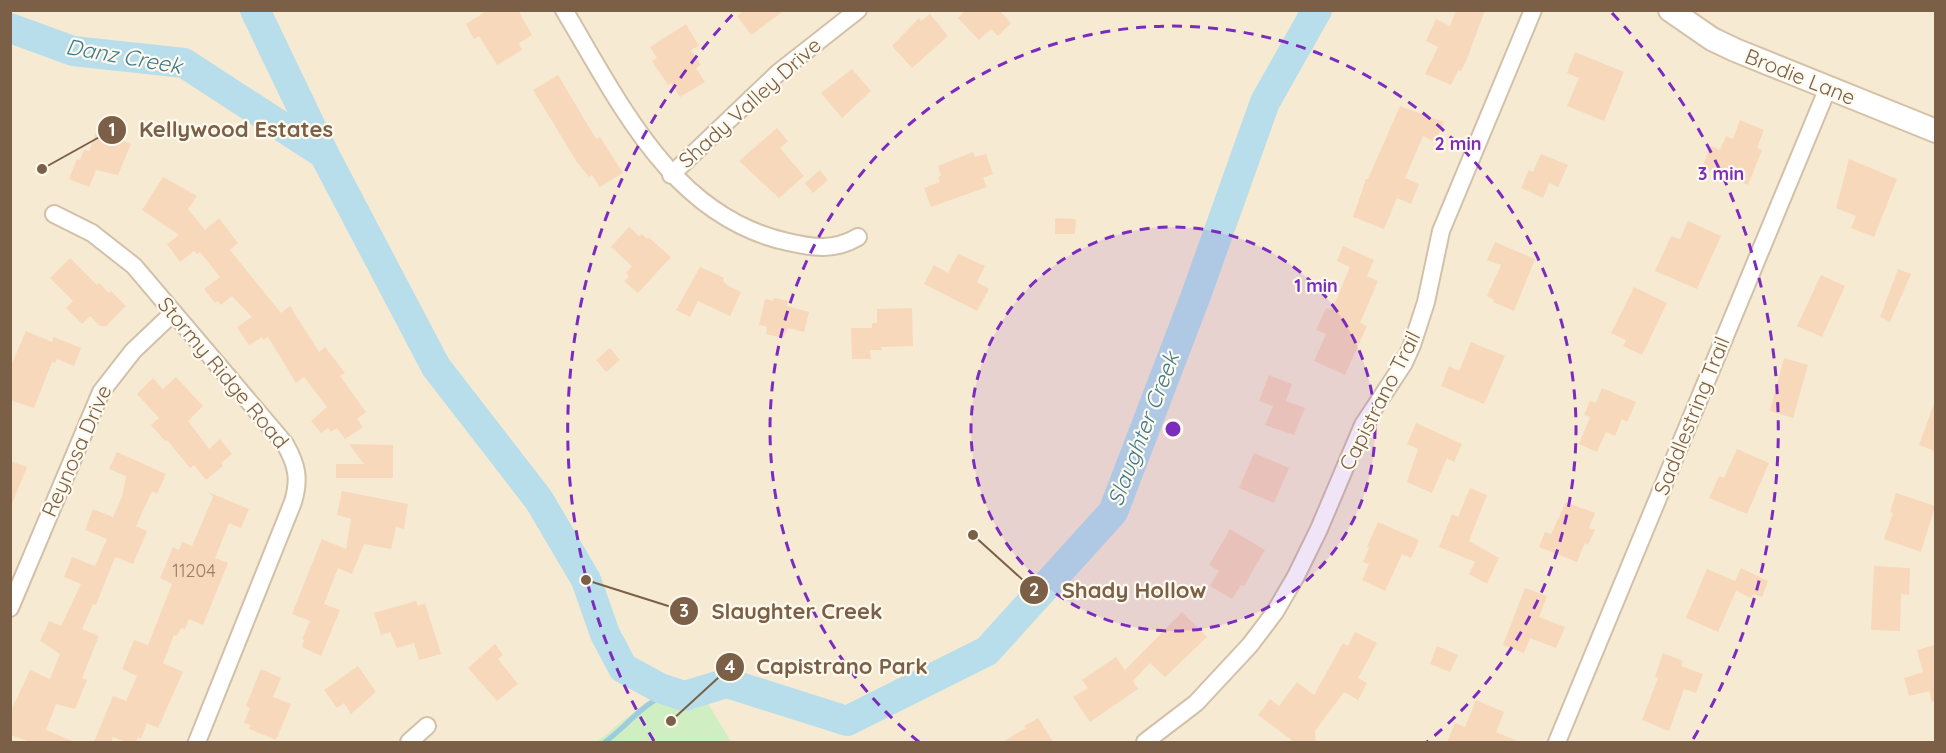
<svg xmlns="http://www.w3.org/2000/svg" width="1946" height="753" font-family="Quicksand,sans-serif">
  <rect width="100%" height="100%" fill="#fef7e5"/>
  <path fill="#f7ead3" d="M 10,11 L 1935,11 L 1935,742 L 11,742 Z"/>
  <path fill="#cfeec2" d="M 660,691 L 706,700 L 731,742 L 597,742 Z"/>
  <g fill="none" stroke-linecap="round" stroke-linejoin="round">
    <path stroke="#9cccdd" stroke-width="5" d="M 605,742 C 630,724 641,703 673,692"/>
    <g stroke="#b7deea" stroke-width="30">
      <path d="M 255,10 L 324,154 L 436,367 L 539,500 L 586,580 L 605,634 L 623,668 L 660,688 L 684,696 L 727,683 L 847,721 L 987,651 L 1113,512 L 1195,298 L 1265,102 L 1317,10"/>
      <path d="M 10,28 L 73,51 L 184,63 L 324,154"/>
    </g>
  </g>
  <g fill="#f7d8ba">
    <path d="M 488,10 L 518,10 L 532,35 L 519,43 L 522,50 L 497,65 L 479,36 L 474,39 L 466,24 Z"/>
    <path d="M 745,10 L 785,10 L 751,35 L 737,16 Z"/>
    <path d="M 966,10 L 999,10 L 1011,23 L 998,36 L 991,29 L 979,40 L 958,18 Z"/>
    <path d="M 1456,10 L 1485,10 L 1467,59 L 1461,71 L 1458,70 L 1451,85 L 1425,74 L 1438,47 L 1426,41 L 1436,19 L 1450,26 Z"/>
    <path d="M 930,14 L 948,36 L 912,68 L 892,46 L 919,18 L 921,21 Z"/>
    <path d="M 686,24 L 699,46 L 691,50 L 701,65 L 696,68 L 705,82 L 680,97 L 671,83 L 668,85 L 652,61 L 657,58 L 650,47 Z"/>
    <path d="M 1575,52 L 1624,72 L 1604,121 L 1567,106 L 1579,78 L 1567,73 Z"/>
    <path d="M 852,69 L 871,91 L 842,118 L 821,93 Z"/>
    <path d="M 558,75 L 596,139 L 600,137 L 623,173 L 600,187 L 592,175 L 589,177 L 577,162 L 533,90 Z"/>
    <path d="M 1400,106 L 1444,122 L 1435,142 L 1423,136 L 1405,178 L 1419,184 L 1411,204 L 1397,198 L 1384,229 L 1353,217 L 1366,179 L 1368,179 Z"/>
    <path d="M 1740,120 L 1764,130 L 1757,148 L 1762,150 L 1748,185 L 1702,167 L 1711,146 L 1720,150 L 1726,136 L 1733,139 Z"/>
    <path d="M 777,128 L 788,141 L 780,148 L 804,176 L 779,198 L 739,161 Z"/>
    <path d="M 97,130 L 131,144 L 118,175 L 96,170 L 89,187 L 69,179 L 77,159 L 80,160 L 84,150 L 89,151 Z"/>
    <path d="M 973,152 L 975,157 L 986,154 L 993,174 L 983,178 L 987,187 L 931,207 L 924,188 L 940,182 L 938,177 L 941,176 L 938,166 Z"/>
    <path d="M 1541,154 L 1568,165 L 1558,187 L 1549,183 L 1543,198 L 1521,188 L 1529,170 L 1533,172 Z"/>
    <path d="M 1849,159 L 1897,179 L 1874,237 L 1851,228 L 1856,216 L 1836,208 Z"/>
    <path d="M 820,170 L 828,180 L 813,193 L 805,183 Z"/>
    <path d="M 163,177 L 197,196 L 188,209 L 205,230 L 219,218 L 238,243 L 230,250 L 281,313 L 290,306 L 319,352 L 325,347 L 345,373 L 340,376 L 366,412 L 357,419 L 363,427 L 345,439 L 337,428 L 331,432 L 328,428 L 321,433 L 311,421 L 327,407 L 304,377 L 296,383 L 268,337 L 263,340 L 262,337 L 249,345 L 237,327 L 252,317 L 232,296 L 221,305 L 218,301 L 215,303 L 204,289 L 220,277 L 200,252 L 197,254 L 194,251 L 180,262 L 167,244 L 179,235 L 142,210 Z"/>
    <path d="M 1055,218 L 1076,219 L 1075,234 L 1055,234 Z"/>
    <path d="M 1688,221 L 1721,236 L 1697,289 L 1655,271 L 1671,236 L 1680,239 Z"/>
    <path d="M 629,227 L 639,236 L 642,234 L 647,239 L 648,237 L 671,257 L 638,293 L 624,281 L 629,276 L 626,273 L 632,266 L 611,247 Z"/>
    <path d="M 1495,242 L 1535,259 L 1514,311 L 1493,302 L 1494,300 L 1487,296 L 1501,265 L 1487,260 Z"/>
    <path d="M 1343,246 L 1374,260 L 1367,276 L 1378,281 L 1360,323 L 1367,326 L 1345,375 L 1314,361 L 1326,334 L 1316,330 L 1326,308 L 1332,310 L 1350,267 L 1337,261 Z"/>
    <path d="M 958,254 L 985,266 L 977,282 L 989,289 L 977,311 L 924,284 L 934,265 L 948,273 Z"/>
    <path d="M 70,258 L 97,285 L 99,283 L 109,293 L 111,291 L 126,306 L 106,326 L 100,326 L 90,316 L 82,324 L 66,308 L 73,301 L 50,278 Z"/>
    <path d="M 700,267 L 724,278 L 723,281 L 727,285 L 741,292 L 730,316 L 698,301 L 690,317 L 676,310 Z"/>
    <path d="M 1898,269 L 1911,274 L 1890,322 L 1880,317 Z"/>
    <path d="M 1821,275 L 1845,286 L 1822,337 L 1797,326 Z"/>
    <path d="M 1634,287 L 1667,303 L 1642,355 L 1623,346 L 1626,340 L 1611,333 Z"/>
    <path d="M 774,298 L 788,301 L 787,306 L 809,312 L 804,332 L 788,328 L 783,338 L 766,334 L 767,327 L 759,325 L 765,299 L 773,301 Z"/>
    <path d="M 912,308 L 913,346 L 881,347 L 882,350 L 870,350 L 871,359 L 852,359 L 851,328 L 872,328 L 872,323 L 877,323 L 877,309 Z"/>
    <path d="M 26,331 L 52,342 L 54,337 L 81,348 L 74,366 L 57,359 L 55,363 L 52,362 L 34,408 L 10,400 L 10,368 Z"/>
    <path d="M 1471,342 L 1505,356 L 1484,404 L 1441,386 L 1449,366 L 1459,371 Z"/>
    <path d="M 610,348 L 620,360 L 606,372 L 596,360 Z"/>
    <path d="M 1784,358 L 1808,365 L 1793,418 L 1770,411 Z"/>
    <path d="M 1269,375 L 1292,384 L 1286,401 L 1305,408 L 1294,435 L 1265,425 L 1273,406 L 1259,401 Z"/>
    <path d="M 176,377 L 203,406 L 188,421 L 209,449 L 220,439 L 232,454 L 221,463 L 223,466 L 206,480 L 194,465 L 190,468 L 167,440 L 165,441 L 151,425 L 159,418 L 137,394 L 153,378 L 163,389 Z"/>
    <path d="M 1602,388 L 1636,402 L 1627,422 L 1622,419 L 1615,436 L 1606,432 L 1597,452 L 1579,444 L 1590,417 L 1584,415 L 1590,401 L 1596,403 Z"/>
    <path d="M 1934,404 L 1935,404 L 1935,451 L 1919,445 Z"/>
    <path d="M 1416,423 L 1462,444 L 1454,462 L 1447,458 L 1432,493 L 1407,482 L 1418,449 L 1407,444 Z"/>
    <path d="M 349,444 L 393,445 L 393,478 L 336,478 L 336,464 L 364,464 Z"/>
    <path d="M 1737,449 L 1769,463 L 1747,514 L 1709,498 L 1719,476 L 1724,478 Z"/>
    <path d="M 117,452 L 166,474 L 157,494 L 152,491 L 136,526 L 147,531 L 133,564 L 115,557 L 96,605 L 93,604 L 82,629 L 99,636 L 82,678 L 87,680 L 75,709 L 56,704 L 46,730 L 75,742 L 30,742 L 10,735 L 10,713 L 30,670 L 50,679 L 60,654 L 40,641 L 49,621 L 61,626 L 81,584 L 64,577 L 72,557 L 95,566 L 107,539 L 85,530 L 93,509 L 113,517 L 122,497 L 126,476 L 109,469 Z"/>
    <path d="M 1254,453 L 1289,468 L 1274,503 L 1239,488 Z"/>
    <path d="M 10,461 L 27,467 L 11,506 L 10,506 Z"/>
    <path d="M 1470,488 L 1487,495 L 1469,541 L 1499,558 L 1487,584 L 1469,574 L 1475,562 L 1439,547 L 1452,514 L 1458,517 Z"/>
    <path d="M 342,491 L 408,504 L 404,529 L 396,527 L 391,549 L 364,544 L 352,574 L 338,568 L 324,604 L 340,610 L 321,656 L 302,647 L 304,640 L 302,639 L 310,621 L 292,614 L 322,539 L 346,549 L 351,519 L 337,515 Z"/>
    <path d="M 208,492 L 249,509 L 241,528 L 229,523 L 215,558 L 228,563 L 203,625 L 189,619 L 185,629 L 181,628 L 177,636 L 174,635 L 163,663 L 183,672 L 158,728 L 147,723 L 141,739 L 138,737 L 136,742 L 126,742 L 113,737 L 111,742 L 94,742 L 113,696 L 126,701 L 137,676 L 122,669 L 134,640 L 148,645 L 172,584 L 160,578 L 173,547 L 179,550 L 182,542 L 192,546 L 213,497 Z"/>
    <path d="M 1896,493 L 1935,506 L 1921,552 L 1884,539 L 1893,513 L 1890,512 Z"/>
    <path d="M 1566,502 L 1595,513 L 1589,528 L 1595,530 L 1588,545 L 1585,543 L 1577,562 L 1539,547 L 1545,532 L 1551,534 Z"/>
    <path d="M 1378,522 L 1419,540 L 1411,558 L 1402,554 L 1385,591 L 1362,580 L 1369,564 L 1363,562 L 1369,548 L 1367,547 Z"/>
    <path d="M 1230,529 L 1265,550 L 1244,586 L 1241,585 L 1232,599 L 1210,586 L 1219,571 L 1209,565 Z"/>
    <path d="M 1874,566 L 1910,568 L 1909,595 L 1901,594 L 1900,631 L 1871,630 Z"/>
    <path d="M 1741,568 L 1768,581 L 1762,597 L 1753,594 L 1751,598 L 1736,591 L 1718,632 L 1686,618 L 1707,569 L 1735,581 Z"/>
    <path d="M 1525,588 L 1547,596 L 1539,617 L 1565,627 L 1556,648 L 1530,638 L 1524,653 L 1503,645 Z"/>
    <path d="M 416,601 L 418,606 L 425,603 L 441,654 L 419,660 L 414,643 L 397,648 L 390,632 L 381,635 L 374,613 Z"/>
    <path d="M 1182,612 L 1207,637 L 1165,677 L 1150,663 L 1133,681 L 1138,689 L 1090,722 L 1073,697 L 1088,688 L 1082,680 L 1116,657 L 1125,670 Z"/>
    <path d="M 1355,632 L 1377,643 L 1358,678 L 1367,683 L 1358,700 L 1344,692 L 1315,731 L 1316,742 L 1294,742 L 1258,715 L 1270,699 L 1279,706 L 1297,682 L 1314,695 L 1343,643 L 1348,646 Z"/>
    <path d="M 495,644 L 503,655 L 498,659 L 518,684 L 497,701 L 468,668 Z"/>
    <path d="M 1935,645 L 1935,701 L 1932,702 L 1929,691 L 1909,696 L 1904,678 L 1923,672 L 1917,650 Z"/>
    <path d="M 1437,646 L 1458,655 L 1450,672 L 1430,664 Z"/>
    <path d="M 1663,653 L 1683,661 L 1681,666 L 1703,674 L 1696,693 L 1684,689 L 1669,731 L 1642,720 L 1658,678 L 1655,677 Z"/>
    <path d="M 358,666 L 376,692 L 351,714 L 344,703 L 337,708 L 324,690 Z"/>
    <path d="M 261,669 L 281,678 L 273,697 L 291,704 L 276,740 L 249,729 L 251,725 L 244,723 L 250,708 L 246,706 Z"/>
    <path d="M 1476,700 L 1504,712 L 1496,732 L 1520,742 L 1447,742 L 1455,723 L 1465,727 Z"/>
    <path d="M 1038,718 L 1053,742 L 1003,742 L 1026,728 L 1024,726 Z"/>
  </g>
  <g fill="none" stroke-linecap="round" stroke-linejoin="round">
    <g stroke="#d2c0a9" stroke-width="20">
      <g id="minor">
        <path d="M 564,10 C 620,103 672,217 788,242 C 814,248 834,251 858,237"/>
        <path d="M 671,175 L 779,72 L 858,10"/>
        <path d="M 54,214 L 92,233 L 134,266 L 285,444 C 297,465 300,479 293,502 L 197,742"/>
        <path d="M 10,608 L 101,392 L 133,351 L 173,313"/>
        <path d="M 409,742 L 427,726"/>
        <path d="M 1145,742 L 1196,703 L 1250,645 L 1275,612 L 1296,576 L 1319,529 L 1363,425 L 1404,363 L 1412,345 L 1426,302 L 1441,231 L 1533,10"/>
        <path d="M 1557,742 L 1827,90"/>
      </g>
    </g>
    <g stroke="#d5c1a7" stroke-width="26">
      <path id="secondary" d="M 1670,10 L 1712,39 L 1735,50 L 1936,131"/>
    </g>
    <use href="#minor" stroke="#fff" stroke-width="16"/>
    <use href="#secondary" stroke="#fff" stroke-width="22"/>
  </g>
  <circle cx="1173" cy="429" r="202" fill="#7b2cbf" fill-opacity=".12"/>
  <g fill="none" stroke="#7b2cbf" stroke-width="3" stroke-dasharray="10 8">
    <circle cx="1173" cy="429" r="202"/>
    <path d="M919 742A403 403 0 1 1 1427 742"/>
    <path d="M654 741A605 605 0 0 1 734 13M1612 13A605 605 0 0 1 1692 741"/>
  </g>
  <g text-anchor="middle" stroke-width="4.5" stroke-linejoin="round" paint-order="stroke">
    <g font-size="18" fill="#9a7d64">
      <text x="194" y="577">11204</text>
    </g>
    <g font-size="21" fill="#7b5f47" stroke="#fffaee">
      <text transform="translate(1800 77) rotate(22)" y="7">Brodie Lane</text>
      <text transform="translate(750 103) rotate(-42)" y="7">Shady Valley Drive</text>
      <text transform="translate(223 373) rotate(50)" y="7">Stormy Ridge Road</text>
      <text transform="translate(1380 401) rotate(-63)" y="7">Capistrano Trail</text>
      <text transform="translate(1692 416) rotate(-68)" y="7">Saddlestring Trail</text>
      <text transform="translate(77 451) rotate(-66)" y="7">Reynosa Drive</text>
    </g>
    <g font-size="22" font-style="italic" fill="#3e7a90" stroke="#fffaee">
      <text transform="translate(124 56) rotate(10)" y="8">Danz Creek</text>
      <text transform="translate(1143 429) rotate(-69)" y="8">Slaughter Creek</text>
    </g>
  </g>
  <circle cx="1173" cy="429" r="9" fill="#7b2cbf" stroke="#fffaee" stroke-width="3"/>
  <g font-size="18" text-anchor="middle" font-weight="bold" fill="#7b2cbf" stroke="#fffaee" stroke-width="4.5" stroke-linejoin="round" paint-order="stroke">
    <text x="1458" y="150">2 min</text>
    <text x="1721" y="180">3 min</text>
    <text x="1316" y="292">1 min</text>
  </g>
  <path fill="none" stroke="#7b5f47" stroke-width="2" d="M42 169L112 130M973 535L1034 590M586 580L684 611M671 721L730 667"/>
  <g fill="#7b5f47" stroke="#fffaee" stroke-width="2">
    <circle cx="42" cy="169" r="6"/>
    <circle cx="973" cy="535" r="6"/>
    <circle cx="586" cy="580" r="6"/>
    <circle cx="671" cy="721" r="6"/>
    <circle cx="112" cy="130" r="15"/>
    <circle cx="1034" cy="590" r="15"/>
    <circle cx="684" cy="611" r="15"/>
    <circle cx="730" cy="667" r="15"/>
  </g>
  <g font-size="18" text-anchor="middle" font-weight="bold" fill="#fff">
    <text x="112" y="136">1</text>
    <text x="1034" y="596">2</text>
    <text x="684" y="617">3</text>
    <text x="730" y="673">4</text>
  </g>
  <g font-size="22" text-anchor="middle" font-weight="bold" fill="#7b5f47" stroke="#fffaee" stroke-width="4.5" stroke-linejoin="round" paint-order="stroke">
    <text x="236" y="137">Kellywood Estates</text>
    <text x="1134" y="598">Shady Hollow</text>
    <text x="797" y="619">Slaughter Creek</text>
    <text x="842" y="674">Capistrano Park</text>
  </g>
  <rect width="1946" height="753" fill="none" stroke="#7b5f47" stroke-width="24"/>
</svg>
